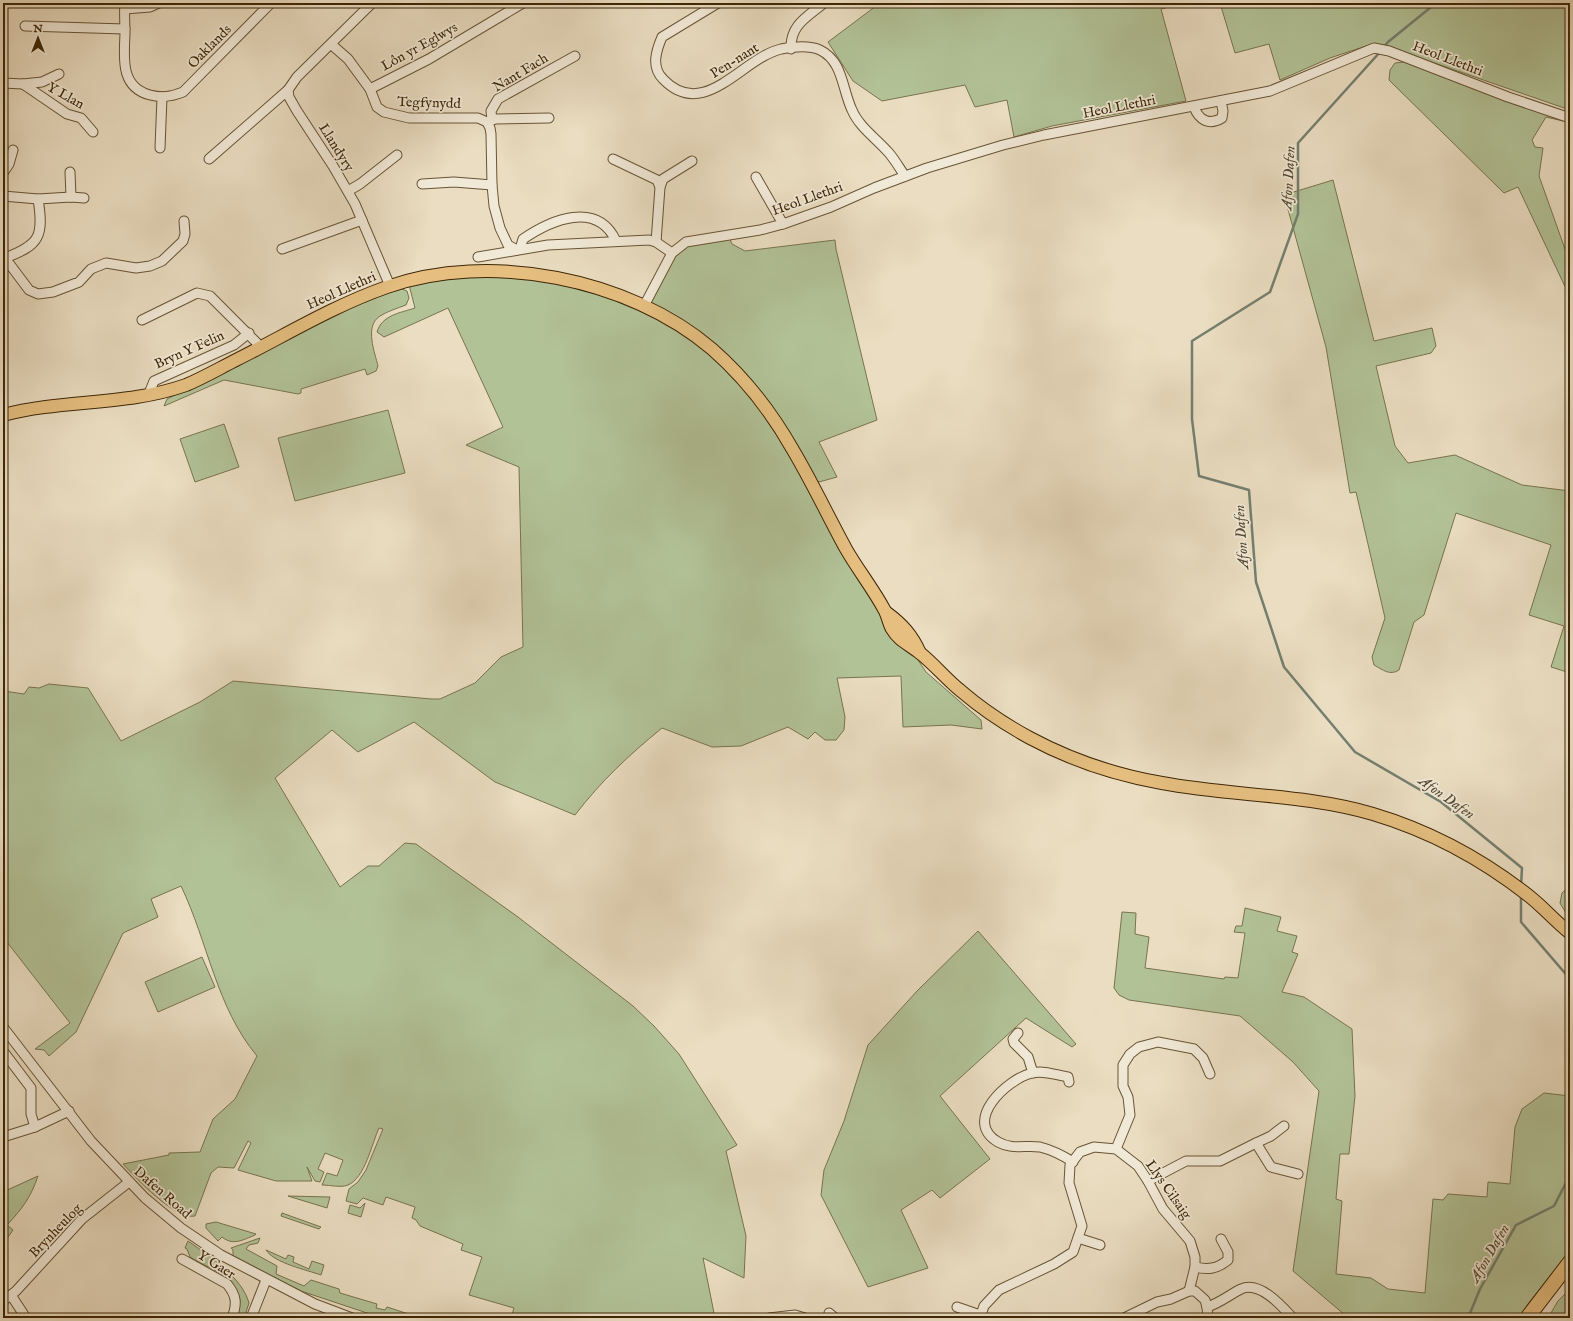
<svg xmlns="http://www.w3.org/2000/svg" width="1573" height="1321" font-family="'IM FELL English',serif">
  <rect width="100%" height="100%" fill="#eaddc1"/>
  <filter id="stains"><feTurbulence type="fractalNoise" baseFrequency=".005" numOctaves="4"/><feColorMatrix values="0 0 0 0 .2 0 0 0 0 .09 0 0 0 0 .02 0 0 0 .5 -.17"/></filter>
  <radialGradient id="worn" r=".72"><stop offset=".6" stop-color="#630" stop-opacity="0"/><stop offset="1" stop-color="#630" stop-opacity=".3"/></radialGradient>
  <g fill="#b2c297" stroke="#78744e">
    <path d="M 880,3 L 1185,3 L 1161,9 L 1186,101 L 1052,126 L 1014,137 L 1007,100 L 975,107 L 965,85 L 882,101 L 853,81 L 828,42 Z"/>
    <path d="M 1220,3 L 1570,3 L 1570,110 L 1388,47 L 1369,45 L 1330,58 L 1280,80 L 1269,44 L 1235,53 Z"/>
    <path d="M 1404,62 L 1558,114 L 1563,121 L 1546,117 L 1532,140 L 1535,147 L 1543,148 L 1539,176 L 1570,263 L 1570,297 L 1518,187 L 1504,193 L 1389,80 L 1390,70 L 1395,63 Z"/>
    <path d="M 1333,180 L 1374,341 L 1432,328 L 1436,346 L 1431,353 L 1376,366 L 1395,446 L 1408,463 L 1455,455 L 1522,485 L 1570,491 L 1570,673 L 1551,667 L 1564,626 L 1529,615 L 1551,545 L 1456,513 L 1424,615 L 1414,622 L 1399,670 C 1390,676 1383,670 1374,665 L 1372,657 L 1385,618 L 1356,492 L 1350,493 L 1326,347 L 1284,195 Z"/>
    <path d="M 728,235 L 732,244 L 745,251 L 835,240 L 836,249 L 877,420 L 819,442 L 837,477 L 819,482 L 813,477 L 887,613 L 926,672 L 981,720 L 982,729 L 951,725 L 903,727 L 901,676 L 837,678 L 845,717 L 844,730 L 836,740 L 825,740 L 815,732 L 808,739 L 788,727 L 741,746 L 712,747 L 662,728 C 628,756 602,780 575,815 L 495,782 L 414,722 L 358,752 L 332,730 L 275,778 L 340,887 L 368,866 L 379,866 L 405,843 L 416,844 L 518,917 L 633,1006 L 654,1026 L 679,1054 L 737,1145 L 726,1151 L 746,1236 L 744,1278 L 703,1258 L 715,1318 L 511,1318 L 514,1308 L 469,1295 L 482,1257 L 461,1250 L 463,1244 L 420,1226 L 416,1220 L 412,1218 L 415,1207 L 386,1197 L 383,1205 L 363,1198 L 357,1204 L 346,1201 L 349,1189 L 358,1182 L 366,1170 L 383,1129 L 379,1128 C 372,1143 365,1178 348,1185 C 341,1188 330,1185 322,1185 L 327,1173 L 337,1176 L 343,1160 L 325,1153 L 318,1169 L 324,1172 L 320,1182 L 315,1181 L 307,1167 L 312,1181 L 276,1181 L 238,1170 L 251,1143 L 248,1141 L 234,1168 L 218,1167 L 211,1173 L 195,1216 C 175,1220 137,1179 123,1164 L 169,1155 L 169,1153 L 200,1152 L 213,1119 L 235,1099 L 257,1056 C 216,1007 208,942 181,886 L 151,899 L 158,917 L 123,933 L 76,1032 L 49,1056 L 44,1050 L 35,1049 L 70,1023 L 3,937 L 4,691 L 24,694 L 29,687 L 39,688 L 49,684 L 88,688 L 121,741 L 200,702 L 233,681 L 431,699 L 440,699 L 475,683 L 501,657 L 523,647 L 519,467 L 466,445 L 503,427 L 448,308 L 384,337 L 377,332 C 382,315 400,313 415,308 L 408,281 L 450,273 L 555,277 L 643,306 L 672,253 L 686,242 Z"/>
    <path d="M 402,289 L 407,291 L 409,298 L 406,305 C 398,308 388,311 380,316 C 364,326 375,353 378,366 L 376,371 L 367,375 L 365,369 L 301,389 L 301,393 L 298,394 L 224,380 L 164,406 L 167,399 L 371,298 Z"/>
    <path d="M 388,410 L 405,473 L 295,501 L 278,438 Z"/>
    <path d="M 224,424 L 239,467 L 195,482 L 180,439 Z"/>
    <path d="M 1570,886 L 1570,920 L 1560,903 L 1562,893 Z"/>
    <path d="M 1245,908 L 1281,917 L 1277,931 L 1297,936 L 1292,952 L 1298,954 L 1282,992 L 1304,997 L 1352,1029 L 1355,1096 L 1349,1154 L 1340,1154 L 1336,1199 L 1342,1201 L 1336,1274 L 1371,1278 L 1388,1289 L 1425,1293 L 1433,1199 L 1443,1200 L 1448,1194 L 1487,1197 L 1488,1182 L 1510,1184 L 1515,1127 L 1522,1109 L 1544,1093 L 1570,1096 L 1570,1250 L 1528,1304 L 1520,1318 L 1343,1318 L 1345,1315 L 1293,1271 L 1319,1091 L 1293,1062 L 1240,1016 L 1129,1000 L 1119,995 L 1114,988 L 1122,912 L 1136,913 L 1135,934 L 1149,937 L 1145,968 L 1224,979 L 1225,977 L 1238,978 L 1245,933 L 1234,932 L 1236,926 L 1242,926 Z"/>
    <path d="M 978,931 L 1076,1044 L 1072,1047 L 1026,1018 L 940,1096 L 990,1159 L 940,1198 L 932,1190 L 901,1210 L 928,1268 L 868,1287 L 821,1195 L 824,1170 L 844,1121 L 868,1045 L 917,991 Z"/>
    <path d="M 202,957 L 215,987 L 158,1012 L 145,982 Z"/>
    <path d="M 38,1176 C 31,1197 22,1209 7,1225 L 13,1230 L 3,1244 L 3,1192 Z"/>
    <path d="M 288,1196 L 330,1197 L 327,1208 Z"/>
    <path d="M 365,1203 L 361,1217 L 348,1213 L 350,1205 L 360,1208 Z"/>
    <path d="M 282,1213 L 321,1227 L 319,1229 L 281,1216 Z"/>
    <path d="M 216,1222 L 256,1234 L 255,1235 C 243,1240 233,1246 222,1237 L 218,1241 L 206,1228 L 206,1224 Z"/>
    <path d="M 260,1238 L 258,1243 L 249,1245 L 246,1249 L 277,1266 L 276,1274 L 304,1286 L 311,1280 L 339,1289 L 340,1293 L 377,1304 L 376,1308 L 385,1310 L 387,1307 L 421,1318 L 382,1318 L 301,1291 L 233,1256 L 233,1250 L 231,1248 Z"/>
    <path d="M 188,1241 C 209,1256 242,1277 249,1303 L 244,1318 L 236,1318 C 249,1279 216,1273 190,1257 L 187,1249 L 185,1248 Z"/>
    <path d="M 266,1250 L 286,1259 L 288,1255 L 294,1257 L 293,1262 L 309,1269 L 312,1261 L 324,1265 L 321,1275 C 307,1270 274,1263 266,1250 Z"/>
    <path d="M 1570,1289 L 1570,1318 L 1548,1318 L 1558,1301 Z"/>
  </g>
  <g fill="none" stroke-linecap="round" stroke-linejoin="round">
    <g stroke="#747f70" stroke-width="2.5">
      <path d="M 1383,48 L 1388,42 L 1436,3"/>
      <path d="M 1380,52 L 1298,143 L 1298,214 L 1270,292 L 1192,341 L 1192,419 L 1199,476 L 1249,490 L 1256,582 L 1284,667 L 1355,752 L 1441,802 L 1522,868 L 1521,886"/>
      <path d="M 1521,895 L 1521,922 L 1570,979"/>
      <path d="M 1468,1318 L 1480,1289 L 1516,1225 L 1554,1206 L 1570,1175"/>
    </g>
    <g stroke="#685434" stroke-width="11">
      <g id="minor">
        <path d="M 125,3 C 124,13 125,23 125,34 C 124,58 120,87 150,95 C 162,98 171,97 183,92 L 271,3"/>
        <path d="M 372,3 L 297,77 L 288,90 L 289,97 L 297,111 L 333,166 L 355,204 L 390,286"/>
        <path d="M 718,3 L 662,37 C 656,51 651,67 663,79 C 704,122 742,58 781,49 C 792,47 809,45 820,50 C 843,61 842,89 852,110 C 859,127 877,139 889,153 C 895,160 900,169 905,176"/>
        <path d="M 125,9 L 150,7 L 159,3"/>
        <path d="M 25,26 L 125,29"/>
        <path d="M 332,45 L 348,59 L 370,89 L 377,107 L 384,112 L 409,118 L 478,118 L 487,122 L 490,128 L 491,134 L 492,185 L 494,206 L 500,228 L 508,245 L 517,250"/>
        <path d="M 791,49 C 790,25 807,17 824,3"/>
        <path d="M 3,83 L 23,84 L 42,82 L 59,74"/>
        <path d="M 23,84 L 67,114 L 81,118 L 93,132"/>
        <path d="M 370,89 L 429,59 L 523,3"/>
        <path d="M 1194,107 C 1199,120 1209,126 1222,118 L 1223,111 L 1221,101"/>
        <path d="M 492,120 L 491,111 L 498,99 L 575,56"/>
        <path d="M 487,122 L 495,119 L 549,118"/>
        <path d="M 160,148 L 162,97"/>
        <path d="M 209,159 L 288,90"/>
        <path d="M 613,159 L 657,180 L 660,187 L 656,242"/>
        <path d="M 70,172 L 71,197"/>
        <path d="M 3,173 L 9,164 L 13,150"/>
        <path d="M 756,177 L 783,224"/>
        <path d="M 422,184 L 454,182 L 492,185"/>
        <path d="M 660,187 L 663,179 L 692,161"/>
        <path d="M 348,191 L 360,184 L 397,155"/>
        <path d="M 3,196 L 38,199 C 44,236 40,245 5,258 L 29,290 L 38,294 L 53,292 L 79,282 L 91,269 L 106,263 L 136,268 L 150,266 L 162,261 L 183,241 L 185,234 L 184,221"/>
        <path d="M 38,199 L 71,197 L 84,198"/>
        <path d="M 282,249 L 362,220"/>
        <path d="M 520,249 L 523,239 C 551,220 597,200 616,241"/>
        <path d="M 478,257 L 548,245 L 649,240 L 656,242 L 672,253"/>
        <path d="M 644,306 L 672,253 L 686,242 L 760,230 L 783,224 L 831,207 L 874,188 L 927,168 L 1003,145 L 1044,135 L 1270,91 L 1374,48 L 1389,51 L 1508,97 L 1570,118"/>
        <path d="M 142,320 L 197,293 L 210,296 L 261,347"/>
        <path d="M 148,396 L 154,381 L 234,345 L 249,333"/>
        <path d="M 3,1027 L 91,1141 L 145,1198 L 181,1228 L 221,1255 L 315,1304 L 352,1318"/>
        <path d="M 1018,1033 L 1013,1039 L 1014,1043 L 1028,1057 L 1033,1073"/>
        <path d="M 3,1051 L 31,1088 L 31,1114 L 35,1127"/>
        <path d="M 1069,1082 L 1068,1077 C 1056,1075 1044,1070 1032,1073 C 1007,1079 962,1121 998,1142 C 1012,1150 1025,1145 1040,1147 C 1052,1150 1062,1155 1073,1162"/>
        <path d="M 3,1137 L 35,1127 L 69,1111"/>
        <path d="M 1256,1143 L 1271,1136 L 1284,1126"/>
        <path d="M 1116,1149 L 1130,1115 L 1128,1097 L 1123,1086 L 1123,1065 L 1130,1054 L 1139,1047 L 1158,1042 L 1194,1049 L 1203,1058 L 1210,1074"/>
        <path d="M 1148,1181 L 1186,1161 L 1220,1161 L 1256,1143 L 1271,1167 L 1298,1174"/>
        <path d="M 1078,1238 L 1100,1245"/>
        <path d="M 182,1259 L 227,1284 C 237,1296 237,1304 232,1318"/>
        <path d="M 1195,1267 C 1208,1270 1217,1269 1228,1260 L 1228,1252 L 1221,1239"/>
        <path d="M 11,1295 L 26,1318"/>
        <path d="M 3,1301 L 16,1291 L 82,1219 L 129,1182"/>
        <path d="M 957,1307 L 980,1315"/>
        <path d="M 1207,1307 L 1208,1318"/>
        <path d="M 829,1313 L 835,1318"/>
        <path d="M 251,1318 L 266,1280"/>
        <path d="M 769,1318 L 795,1315 L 805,1318"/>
        <path d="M 980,1318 L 984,1306 L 999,1290 L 1054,1264 L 1073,1252 L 1082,1226 L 1069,1183 L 1070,1165 L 1080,1152 L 1094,1147 L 1116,1149 L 1138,1166 L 1148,1181 L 1163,1209 L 1190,1241 L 1195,1257 L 1195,1267 L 1189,1291"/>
        <path d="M 1124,1318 L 1157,1302 L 1171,1299 L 1189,1291 L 1195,1291 L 1205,1300 L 1207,1307 C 1220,1303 1229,1295 1241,1289 C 1259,1281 1280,1304 1291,1316"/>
      </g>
    </g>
    <g stroke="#3d2605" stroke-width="14">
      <g id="major">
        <path d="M 3,415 C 63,399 127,406 186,385 C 203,378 220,368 236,360 C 286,335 333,306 387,287 C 489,251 629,278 712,349 C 744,377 772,413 793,450 C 812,482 828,516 846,549 C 858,570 874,590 885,611 C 888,617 889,624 892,629 C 898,640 910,645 920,653 C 934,664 946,679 961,691 C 982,709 1006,725 1030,738 C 1071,760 1116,775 1162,783 C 1231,796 1305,794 1373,814 C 1430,831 1482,859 1529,896 C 1543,907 1556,922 1570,933"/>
        <path d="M 887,613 C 902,624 912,635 920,653"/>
      </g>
    </g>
    <g stroke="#3d2605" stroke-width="16">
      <path id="highway" d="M 1527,1318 L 1570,1262"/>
    </g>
    <use href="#minor" stroke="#f1e9d7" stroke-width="9"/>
    <use href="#major" stroke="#e5be80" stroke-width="12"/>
    <use href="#highway" stroke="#e5be80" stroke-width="14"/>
  </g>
  <g text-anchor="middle" stroke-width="3.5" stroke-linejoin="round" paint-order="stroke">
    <g font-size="14" fill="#3d2605" stroke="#f1e9d7">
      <text transform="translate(209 46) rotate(-45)" y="5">Oaklands</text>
      <text transform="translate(419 46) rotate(-29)" y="5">Lôn yr Eglwys</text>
      <text transform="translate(1448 58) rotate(21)" y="5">Heol Llethri</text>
      <text transform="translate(734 60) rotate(-32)" y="5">Pen-nant</text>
      <text transform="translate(520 72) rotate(-31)" y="5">Nant Fach</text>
      <text transform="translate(66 95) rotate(29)" y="5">Y Llan</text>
      <text transform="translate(429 102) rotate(2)" y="5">Tegfynydd</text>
      <text transform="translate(1119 106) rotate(-11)" y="5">Heol Llethri</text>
      <text transform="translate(337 147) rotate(58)" y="5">Llandyry</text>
      <text transform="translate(807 198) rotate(-20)" y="5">Heol Llethri</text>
      <text transform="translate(341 290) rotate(-24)" y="5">Heol Llethri</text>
      <text transform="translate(189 349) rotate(-24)" y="5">Bryn Y Felin</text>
      <text transform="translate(1169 1189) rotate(55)" y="5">Llys Cilsaig</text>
      <text transform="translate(163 1192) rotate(41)" y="5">Dafen Road</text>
      <text transform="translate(55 1230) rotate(-46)" y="5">Brynheulog</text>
      <text transform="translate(217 1264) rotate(32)" y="5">Y Gaer</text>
    </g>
    <g font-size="15" font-style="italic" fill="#544b32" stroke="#f1e9d7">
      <text transform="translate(1288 178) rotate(-87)" y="5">Afon Dafen</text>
      <text transform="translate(1241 537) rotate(-94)" y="5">Afon Dafen</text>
      <text transform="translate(1447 797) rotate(35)" y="5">Afon Dafen</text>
      <text transform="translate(1489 1253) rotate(-60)" y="5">Afon Dafen</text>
    </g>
  </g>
  <rect width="1573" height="1321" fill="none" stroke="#eaddc1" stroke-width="16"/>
  <rect x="4" y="4" width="1565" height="1313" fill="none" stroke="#3d2605" stroke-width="2"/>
  <rect x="8" y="8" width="1557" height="1305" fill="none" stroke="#3d2605"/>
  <g transform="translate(38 38)" stroke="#f1e9d7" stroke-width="3" paint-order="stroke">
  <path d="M0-3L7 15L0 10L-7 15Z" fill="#3d2605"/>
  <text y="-6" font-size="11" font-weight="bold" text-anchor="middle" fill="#3d2605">N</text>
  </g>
  <rect width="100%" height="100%" filter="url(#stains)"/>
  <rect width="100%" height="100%" fill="url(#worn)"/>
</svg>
